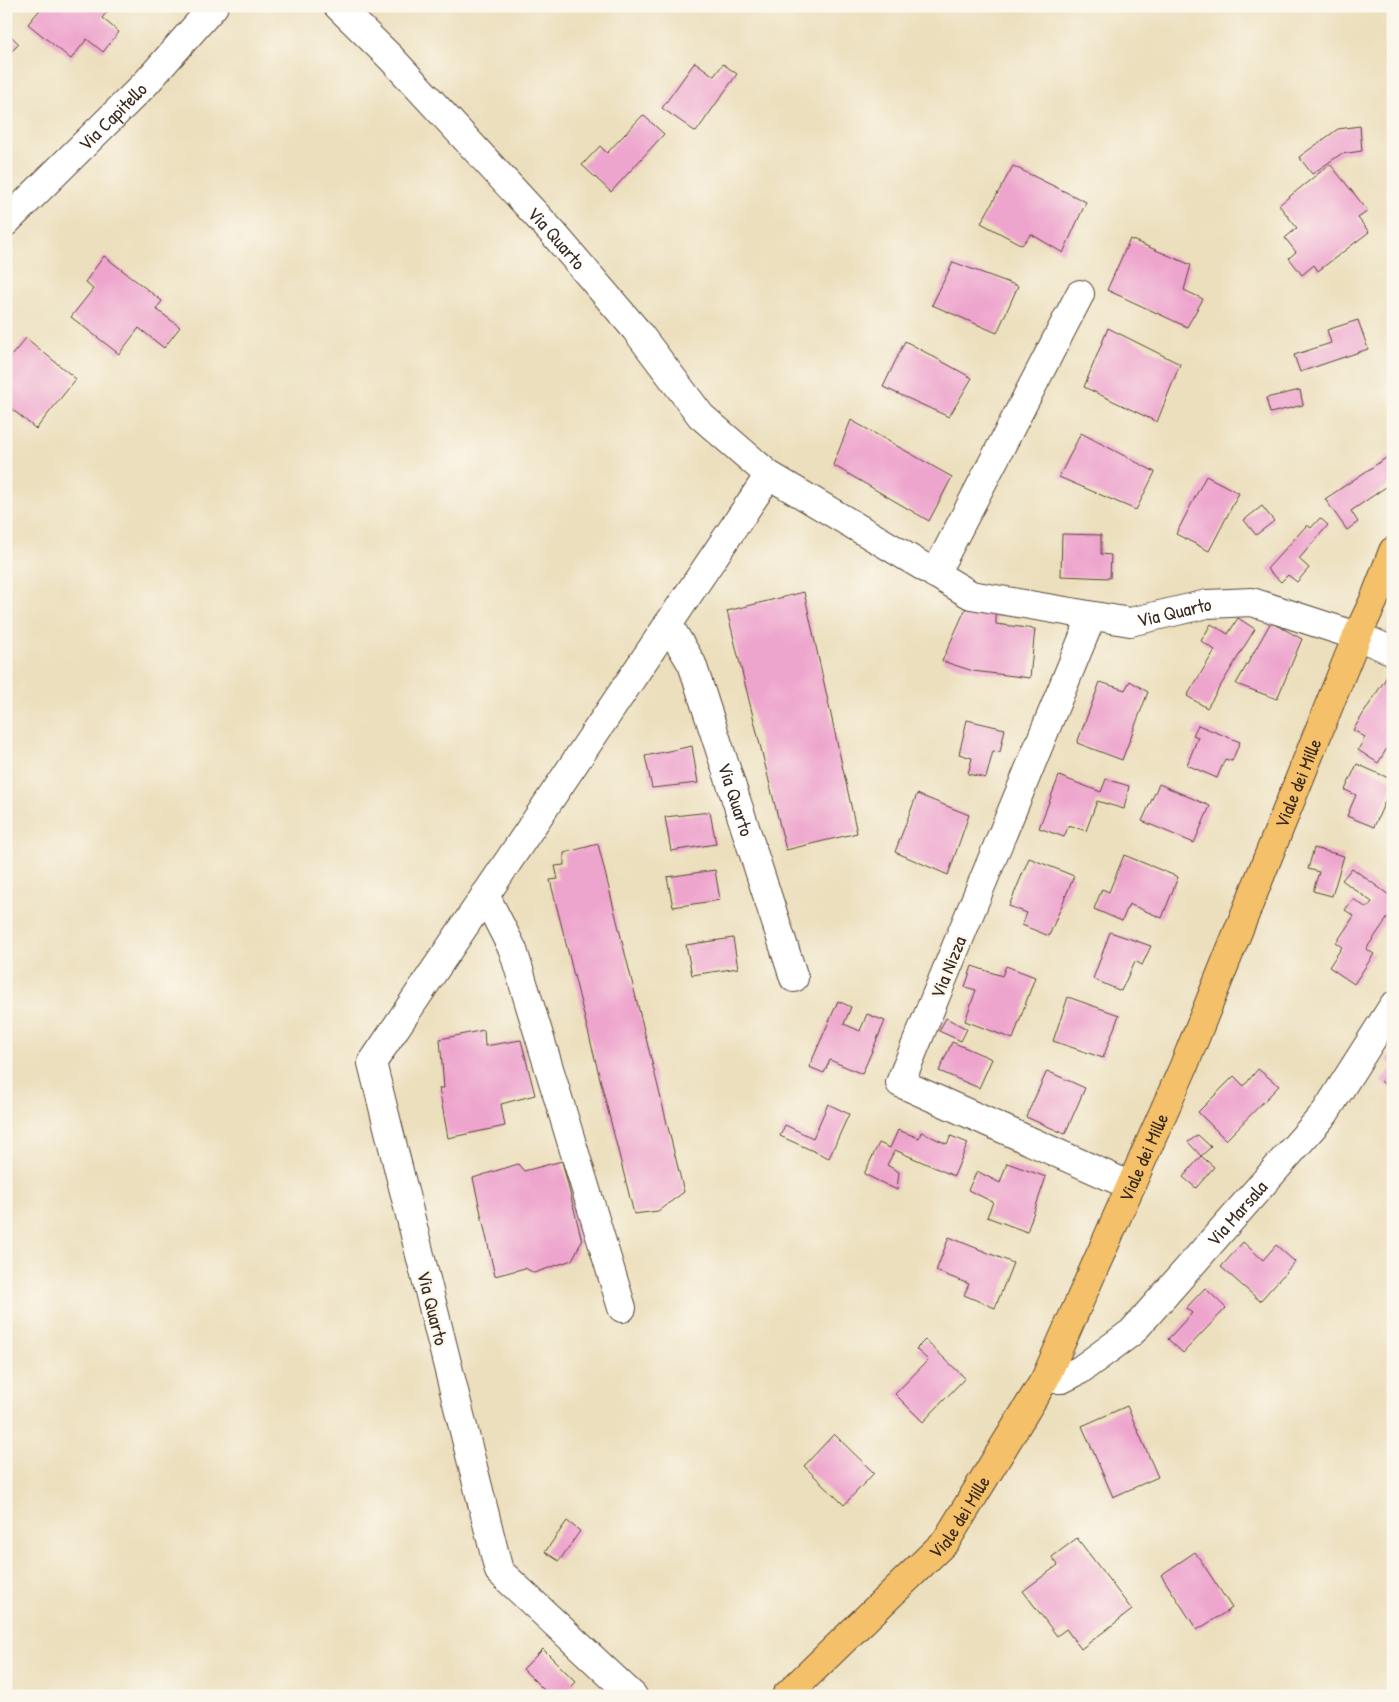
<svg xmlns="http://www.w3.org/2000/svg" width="1399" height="1702" font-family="'Patrick Hand',sans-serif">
  <rect width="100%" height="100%" fill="#fbf7ec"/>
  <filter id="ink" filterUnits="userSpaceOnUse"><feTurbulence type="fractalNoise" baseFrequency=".02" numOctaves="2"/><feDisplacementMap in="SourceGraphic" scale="10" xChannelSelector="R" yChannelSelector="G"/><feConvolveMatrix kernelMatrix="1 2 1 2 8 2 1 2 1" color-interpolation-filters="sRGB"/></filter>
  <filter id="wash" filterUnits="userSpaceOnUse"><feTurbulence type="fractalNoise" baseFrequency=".0096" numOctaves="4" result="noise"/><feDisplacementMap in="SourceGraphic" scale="20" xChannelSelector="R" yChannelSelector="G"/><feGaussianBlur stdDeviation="1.12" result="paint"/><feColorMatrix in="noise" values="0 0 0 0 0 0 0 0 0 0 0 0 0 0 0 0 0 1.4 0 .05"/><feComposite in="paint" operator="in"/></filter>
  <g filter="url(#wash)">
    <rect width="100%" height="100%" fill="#ecdfbd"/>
    <g id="blocks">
      <g fill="#eea5cd">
        <path d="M 43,6 L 112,6 L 102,18 L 119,32 L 103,52 L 87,39 L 71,59 L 28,24 Z"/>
        <path d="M 6,31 L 19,44 L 6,57 Z"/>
        <path d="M 695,62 L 714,76 L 723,64 L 737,74 L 696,132 L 662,108 Z"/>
        <path d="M 643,115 L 664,134 L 611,192 L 582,165 L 600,146 L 607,153 Z"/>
        <path d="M 1360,126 L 1362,151 L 1341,154 L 1312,174 L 1299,157 L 1338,129 Z"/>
        <path d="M 1330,164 L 1368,211 L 1358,218 L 1369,232 L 1318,271 L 1314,265 L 1302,275 L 1289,258 L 1296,252 L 1285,238 L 1297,228 L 1279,205 Z"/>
        <path d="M 1013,166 L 1086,202 L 1063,253 L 1031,234 L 1022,245 L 981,223 Z"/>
        <path d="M 1130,239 L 1191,265 L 1184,290 L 1203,299 L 1187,327 L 1107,290 Z"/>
        <path d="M 104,256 L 162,301 L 156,309 L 180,327 L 164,348 L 139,328 L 119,354 L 71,317 L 93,289 L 85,282 Z"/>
        <path d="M 953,262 L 1018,286 L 997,333 L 932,305 Z"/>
        <path d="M 1358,320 L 1368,349 L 1300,372 L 1294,355 L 1331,343 L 1327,330 Z"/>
        <path d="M 1108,328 L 1180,364 L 1157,422 L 1084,387 Z"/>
        <path d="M 26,338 L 76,379 L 36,429 L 6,404 L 6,362 Z"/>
        <path d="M 905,341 L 972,378 L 949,417 L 883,387 Z"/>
        <path d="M 1300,390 L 1303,405 L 1270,413 L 1266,398 Z"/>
        <path d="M 851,420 L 952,477 L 929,521 L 833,465 Z"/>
        <path d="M 1081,433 L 1155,472 L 1136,510 L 1059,477 Z"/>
        <path d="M 1389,456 L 1393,460 L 1393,482 L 1351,511 L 1358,522 L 1347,530 L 1325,499 Z"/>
        <path d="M 1206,476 L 1239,493 L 1209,551 L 1176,534 Z"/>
        <path d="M 1262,506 L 1274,521 L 1256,535 L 1244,520 Z"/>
        <path d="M 1320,518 L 1328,525 L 1299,559 L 1309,568 L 1297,582 L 1288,575 L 1281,582 L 1267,569 L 1307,525 L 1311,528 Z"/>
        <path d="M 1062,534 L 1101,535 L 1101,554 L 1111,555 L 1110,578 L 1061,576 Z"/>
        <path d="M 804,592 L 857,833 L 786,850 L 727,611 Z"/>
        <path d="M 969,601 L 996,611 L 996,624 L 1035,629 L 1030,678 L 973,671 L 942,661 Z"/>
        <path d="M 1238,618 L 1255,629 L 1207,708 L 1187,696 L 1215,650 L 1201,641 L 1211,624 L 1228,634 Z"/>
        <path d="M 1271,622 L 1302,639 L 1277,699 L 1236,684 Z"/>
        <path d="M 1393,667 L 1393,741 L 1392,740 L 1378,763 L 1358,750 L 1365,737 L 1353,730 Z"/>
        <path d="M 1130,681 L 1148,692 L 1122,760 L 1077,743 L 1100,682 L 1125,690 Z"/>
        <path d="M 967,720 L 1005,729 L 1000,752 L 993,751 L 986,778 L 968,774 L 972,758 L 959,754 Z"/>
        <path d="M 1198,725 L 1240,742 L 1232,761 L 1225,759 L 1217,778 L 1187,765 L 1198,737 L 1193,735 Z"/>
        <path d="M 692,746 L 698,783 L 652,788 L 645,756 Z"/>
        <path d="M 1357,764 L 1393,780 L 1393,783 L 1374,827 L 1347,816 L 1356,795 L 1345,790 Z"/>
        <path d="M 1059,776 L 1101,792 L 1106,779 L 1129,786 L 1124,809 L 1097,801 L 1086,831 L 1069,825 L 1064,837 L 1039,828 Z"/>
        <path d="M 1159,784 L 1210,806 L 1194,843 L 1142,821 Z"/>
        <path d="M 917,794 L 969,815 L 948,875 L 895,852 Z"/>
        <path d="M 710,812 L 716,844 L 671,851 L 665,817 Z"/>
        <path d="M 598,844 L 684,1192 L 658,1211 L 634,1214 L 550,880 L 558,879 L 555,866 L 564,865 L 564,853 Z"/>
        <path d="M 1314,848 L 1344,856 L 1332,896 L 1313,891 L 1319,872 L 1308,869 Z"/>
        <path d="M 1124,855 L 1178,877 L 1162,918 L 1129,904 L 1122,921 L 1094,909 L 1102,889 L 1109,892 Z"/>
        <path d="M 1029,858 L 1074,876 L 1049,936 L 1022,925 L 1027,913 L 1009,906 Z"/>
        <path d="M 1352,868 L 1393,898 L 1393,910 L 1366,949 L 1374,954 L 1354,984 L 1329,967 L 1342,947 L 1336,943 L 1354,916 L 1345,910 L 1353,899 L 1367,908 L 1372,902 L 1342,880 Z"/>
        <path d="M 715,870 L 720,900 L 673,907 L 667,877 Z"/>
        <path d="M 1110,932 L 1151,946 L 1142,965 L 1135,961 L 1121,991 L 1093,979 Z"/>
        <path d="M 733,938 L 738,968 L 692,975 L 686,945 Z"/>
        <path d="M 972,966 L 1002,976 L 1006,966 L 1035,977 L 1013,1039 L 965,1021 L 976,990 L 965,987 Z"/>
        <path d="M 1068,997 L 1119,1015 L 1103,1058 L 1053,1041 Z"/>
        <path d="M 838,1001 L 851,1007 L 844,1024 L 860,1031 L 867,1014 L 885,1021 L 862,1074 L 830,1060 L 824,1073 L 809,1067 Z"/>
        <path d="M 946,1018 L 967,1029 L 961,1041 L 939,1031 Z"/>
        <path d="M 484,1030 L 485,1046 L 521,1040 L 535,1095 L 501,1104 L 505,1126 L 448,1138 L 439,1088 L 444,1088 L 440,1039 Z"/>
        <path d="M 952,1042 L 992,1059 L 979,1088 L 939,1071 Z"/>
        <path d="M 1393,1052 L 1393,1065 L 1386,1060 Z"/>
        <path d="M 1393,1067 L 1393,1091 L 1381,1081 Z"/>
        <path d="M 1258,1069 L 1279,1086 L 1226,1140 L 1198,1112 L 1234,1076 L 1244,1086 Z"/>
        <path d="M 1047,1071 L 1085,1088 L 1065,1134 L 1026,1117 Z"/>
        <path d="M 828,1104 L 849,1114 L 829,1158 L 780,1136 L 785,1125 L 813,1138 Z"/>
        <path d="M 898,1130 L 919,1138 L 921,1132 L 947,1144 L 951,1136 L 968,1143 L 954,1176 L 895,1150 L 887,1165 L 899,1172 L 897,1190 L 864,1174 L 879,1143 L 890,1148 Z"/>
        <path d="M 1198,1135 L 1211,1147 L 1201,1156 L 1214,1167 L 1196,1188 L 1183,1177 L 1201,1156 L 1188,1142 Z"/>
        <path d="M 562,1161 L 582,1241 L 572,1260 L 534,1273 L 525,1268 L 495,1276 L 473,1178 L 518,1164 L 524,1171 Z"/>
        <path d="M 1007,1163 L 1046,1177 L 1027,1232 L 987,1217 L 993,1202 L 968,1190 L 977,1171 L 1000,1183 Z"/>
        <path d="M 949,1237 L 1013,1263 L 995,1308 L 964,1295 L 969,1284 L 936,1271 Z"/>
        <path d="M 1243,1242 L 1263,1260 L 1276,1245 L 1295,1262 L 1260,1301 L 1221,1267 Z"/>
        <path d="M 1205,1288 L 1226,1308 L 1183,1353 L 1168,1339 L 1192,1313 L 1186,1308 Z"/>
        <path d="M 925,1340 L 965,1378 L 923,1422 L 895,1394 L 928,1360 L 916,1349 Z"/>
        <path d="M 1127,1406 L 1158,1477 L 1113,1497 L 1082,1426 Z"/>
        <path d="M 834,1434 L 874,1473 L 844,1505 L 804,1466 Z"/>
        <path d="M 567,1521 L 580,1531 L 559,1561 L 545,1552 Z"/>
        <path d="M 1077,1538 L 1132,1610 L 1081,1649 L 1066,1629 L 1057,1636 L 1023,1591 L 1058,1565 L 1052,1557 Z"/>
        <path d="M 1195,1552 L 1232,1608 L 1197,1630 L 1161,1575 Z"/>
        <path d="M 543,1649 L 576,1682 L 562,1696 L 550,1696 L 523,1669 Z"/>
      </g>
    </g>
  </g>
  <g filter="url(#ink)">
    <use href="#blocks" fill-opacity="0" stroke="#564536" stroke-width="1"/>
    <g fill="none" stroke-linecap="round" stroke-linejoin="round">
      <g stroke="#564536" stroke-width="30">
        <g id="minor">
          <path id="s1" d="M 338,6 L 391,58 L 553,233 L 636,330 L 701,416 L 769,475 L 971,595 L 1130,622 L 1207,604 L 1252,602 L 1357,636 L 1393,651"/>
          <path id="s2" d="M 6,222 L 146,83 L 214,6"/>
          <path d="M 935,574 L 1080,294"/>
          <path d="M 1092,616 L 900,1083 L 1131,1186"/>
          <path id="s3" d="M 668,624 L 692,664 L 794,978"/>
          <path d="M 485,895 L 513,950 L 622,1308"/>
          <path id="s4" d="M 1045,1379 L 1062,1379 L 1080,1370 L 1132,1332 L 1325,1113 L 1393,1006"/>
          <path d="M 633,1696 L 499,1571 L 372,1063 L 769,475"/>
        </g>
      </g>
      <g stroke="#564536" stroke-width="30">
        <g id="major">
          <path id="s5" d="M 786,1696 L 946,1541 L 1045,1379 L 1183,1068 L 1357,636 L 1374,600 L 1393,551"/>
        </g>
      </g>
      <use href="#minor" stroke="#fff" stroke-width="28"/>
      <use href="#major" stroke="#f4c16a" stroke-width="28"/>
    </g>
  </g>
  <g text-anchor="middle" stroke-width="5" stroke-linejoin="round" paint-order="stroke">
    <g font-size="19" fill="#3b2a1e" stroke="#fbf7ec">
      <text dy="7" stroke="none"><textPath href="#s2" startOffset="150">Via Capitello</textPath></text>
      <text dy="7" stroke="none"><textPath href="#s1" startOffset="319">Via Quarto</textPath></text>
      <text dy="7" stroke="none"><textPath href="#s1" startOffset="1080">Via Quarto</textPath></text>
      <text dy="7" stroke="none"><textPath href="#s5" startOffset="1060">Viale dei Mille</textPath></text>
      <text dy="7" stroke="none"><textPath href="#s3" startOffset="189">Via Quarto</textPath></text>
      <text transform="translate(948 967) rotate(-68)" y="7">Via Nizza</text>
      <text dy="7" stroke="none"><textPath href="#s5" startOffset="655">Viale dei Mille</textPath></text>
      <text dy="7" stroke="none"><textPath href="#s4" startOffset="260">Via Marsala</textPath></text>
      <text transform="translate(433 1308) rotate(76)" y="7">Via Quarto</text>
      <text dy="7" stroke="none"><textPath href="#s5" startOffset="250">Viale dei Mille</textPath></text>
    </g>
  </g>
  <rect width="1399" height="1702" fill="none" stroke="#fbf7ec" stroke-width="25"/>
</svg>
